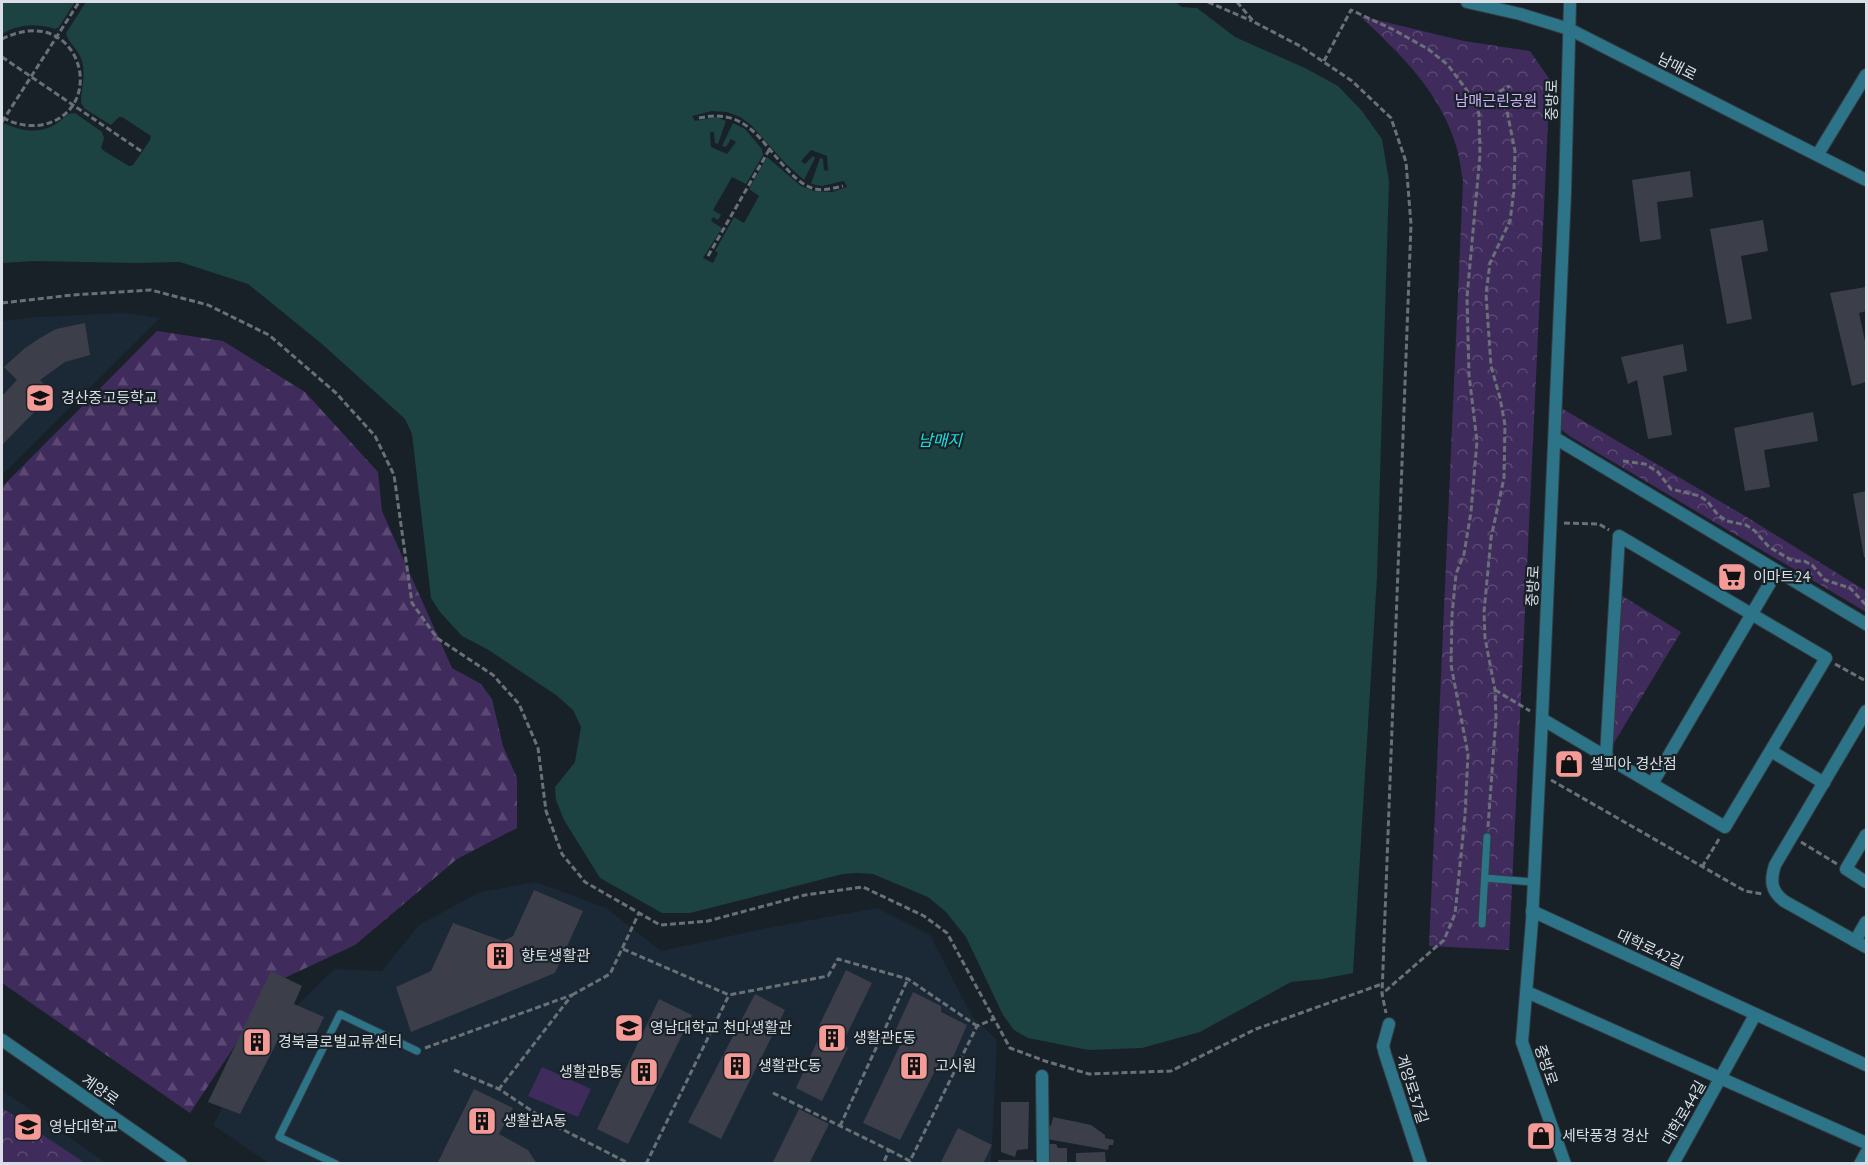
<svg xmlns="http://www.w3.org/2000/svg" width="1868" height="1165" font-family="'PT Sans','Noto Sans KR',sans-serif">
  <defs>
    <pattern id="forest-firs" width="22" height="20" patternUnits="userSpaceOnUse" patternTransform="scale(1.5)"><rect width="22" height="20" fill="#402b5d"/><path d="M5 1l3.5 6h-7zM16 11l3.5 6h-7z" fill="#5b4974"/></pattern>
    <pattern id="park-crowns" width="20" height="18" patternUnits="userSpaceOnUse" patternTransform="scale(1.5)"><rect width="20" height="18" fill="#402b5d"/><path d="M2 6a3 3 0 1 1 6 0M12 15a3 3 0 1 1 6 0" fill="none" stroke="#5b4974"/></pattern>
  </defs>
  <rect width="100%" height="100%" fill="#182128"/>
  <g fill="#1b2835">
    <path d="M 124,313 L 160,318 L 2,475 L 2,321 L 37,317 Z"/>
    <path d="M 536,882 L 606,908 L 661,951 L 767,928 L 877,908 L 930,935 L 972,1016 L 997,1040 L 991,1163 L 270,1164 L 213,1125 L 255,1047 L 334,969 L 382,971 L 419,925 L 480,892 Z"/>
    <path d="M 2,1090 L 106,1163 L 2,1163 Z"/>
  </g>
  <path fill="url(#forest-firs)" d="M 157,331 L 223,341 L 305,392 L 378,472 L 382,511 L 452,668 L 481,684 L 492,699 L 503,746 L 517,778 L 517,828 L 457,859 L 355,945 L 278,981 L 190,1113 L 2,983 L 2,487 Z"/>
  <g fill="url(#park-crowns)">
    <path d="M 1360,16 L 1464,41 L 1530,51 L 1550,80 L 1509,950 L 1429,946 L 1463,181 C 1461,171 1460,159 1457,149 C 1441,92 1402,56 1360,16 Z"/>
    <path d="M 1556,405 L 1745,516 L 1866,591 L 1866,612 L 1571,437 L 1555,425 Z"/>
    <path d="M 1616,592 L 1681,632 L 1606,756 Z"/>
    <path d="M 2,1108 L 85,1163 L 2,1163 Z"/>
  </g>
  <path fill="#402b5d" d="M 542,1067 L 591,1089 L 578,1117 L 528,1096 Z"/>
  <g fill="#1c4241">
    <path d="M 2,2 L 75,2 L 59,27 L 55,29 C 36,23 19,24 2,34 Z"/>
    <path d="M 86,2 L 1175,2 L 1182,7 L 1197,8 L 1235,37 L 1305,68 L 1338,86 L 1362,111 L 1382,139 L 1389,181 L 1377,576 L 1353,973 L 1322,979 L 1291,982 L 1200,1032 L 1142,1048 L 1088,1050 L 1028,1038 L 1014,1030 L 1003,1015 L 966,937 L 946,912 L 928,897 L 873,874 L 858,873 L 843,874 L 690,913 L 662,913 L 600,878 L 564,820 L 556,800 L 555,787 L 575,762 L 581,727 L 573,710 L 556,695 L 487,649 L 462,636 L 440,612 L 431,598 L 412,434 L 405,419 L 322,344 L 248,284 L 180,262 L 135,263 L 35,261 L 2,263 L 2,122 C 17,130 38,135 54,125 C 62,121 66,113 75,113 L 102,132 L 104,138 L 101,148 L 104,151 L 129,166 L 133,165 L 150,140 L 151,136 L 122,117 L 119,117 L 111,125 L 85,109 L 81,103 C 81,86 88,70 79,54 C 75,47 68,42 66,33 Z"/>
  </g>
  <path fill="#182128" d="M 712,111 L 727,112 L 740,117 L 751,125 L 785,163 L 804,180 L 815,158 L 813,156 L 805,164 L 801,161 L 811,150 L 827,156 L 828,171 L 824,170 L 823,159 L 820,158 L 811,184 L 822,186 L 844,181 L 847,187 L 832,192 L 814,191 L 801,186 L 767,157 L 749,189 L 759,196 L 744,223 L 734,217 L 715,251 L 718,253 L 713,263 L 703,258 L 722,228 L 711,221 L 713,217 L 718,220 L 721,215 L 713,210 L 732,177 L 746,184 L 763,155 L 762,149 L 745,129 L 733,123 L 722,146 L 726,147 L 731,139 L 736,142 L 727,154 L 711,147 L 710,132 L 714,132 L 715,143 L 718,144 L 726,121 L 716,117 L 695,121 L 692,116 Z"/>
  <g fill="#3c3f4a">
    <path d="M 1690,171 L 1693,197 L 1657,202 L 1661,239 L 1640,242 L 1632,180 Z"/>
    <path d="M 1763,220 L 1768,251 L 1741,256 L 1752,319 L 1727,324 L 1710,229 Z"/>
    <path d="M 1866,287 L 1866,311 L 1859,313 L 1866,346 L 1866,382 L 1852,386 L 1830,293 Z"/>
    <path d="M 85,323 L 90,355 L 65,362 L 40,380 L 53,393 L 2,445 L 2,396 L 17,380 L 4,367 L 25,348 L 40,338 L 56,329 Z"/>
    <path d="M 1683,344 L 1687,371 L 1663,376 L 1672,435 L 1648,439 L 1637,380 L 1628,384 L 1621,357 Z"/>
    <path d="M 1813,412 L 1818,441 L 1764,450 L 1770,487 L 1745,491 L 1734,428 Z"/>
    <path d="M 1866,491 L 1866,557 L 1864,557 L 1853,494 Z"/>
    <path d="M 534,890 L 583,911 L 555,973 L 411,1032 L 396,987 L 431,971 L 453,923 L 503,941 L 513,936 Z"/>
    <path d="M 846,970 L 872,983 L 842,1044 L 848,1048 L 822,1101 L 796,1088 L 822,1031 L 817,1030 Z"/>
    <path d="M 271,971 L 302,986 L 294,1004 L 324,1017 L 309,1048 L 280,1036 L 240,1114 L 208,1102 Z"/>
    <path d="M 913,992 L 941,1006 L 941,1012 L 967,1025 L 948,1069 L 939,1063 L 900,1140 L 863,1123 L 902,1041 L 893,1036 Z"/>
    <path d="M 755,994 L 785,1010 L 721,1139 L 688,1122 Z"/>
    <path d="M 659,999 L 692,1015 L 628,1144 L 597,1129 Z"/>
    <path d="M 474,1089 L 513,1108 L 499,1134 L 528,1150 L 537,1164 L 437,1164 Z"/>
    <path d="M 1001,1102 L 1029,1102 L 1028,1149 L 1017,1150 L 1015,1157 L 1001,1152 Z"/>
    <path d="M 799,1109 L 829,1124 L 809,1164 L 772,1164 Z"/>
    <path d="M 1053,1117 L 1091,1125 L 1105,1135 L 1105,1138 L 1114,1140 L 1113,1145 L 1109,1145 L 1108,1150 L 1047,1139 L 1048,1125 L 1051,1126 Z"/>
    <path d="M 958,1128 L 992,1145 L 983,1164 L 940,1164 Z"/>
    <path d="M 1048,1144 L 1056,1144 L 1058,1148 L 1067,1148 L 1067,1164 L 1048,1164 Z"/>
    <path d="M 1105,1152 L 1106,1164 L 1076,1164 L 1076,1153 Z"/>
    <rect x="998" y="1160" width="36" height="4"/>
  </g>
  <g fill="none" stroke-linecap="round" stroke-linejoin="round">
    <g stroke="#333c42" stroke-width="9">
      <g id="service">
        <path d="M 1485,878 L 1533,882"/>
        <path d="M 1482,924 L 1487,837"/>
        <path d="M 336,1164 L 279,1137 L 340,1014 L 417,1051"/>
      </g>
    </g>
    <g stroke="#333c42" stroke-width="14">
      <g id="minor">
        <path d="M 1818,154 L 1866,75"/>
        <path d="M 1555,438 L 1866,624"/>
        <path d="M 1866,711 L 1775,865 C 1770,881 1771,891 1784,901 L 1866,947"/>
        <path d="M 1542,719 L 1725,827 L 1826,658 L 1619,536 L 1606,756"/>
        <path d="M 1771,751 L 1824,783"/>
        <path d="M 1652,784 L 1777,571"/>
        <path d="M 1866,835 L 1846,869 L 1866,882"/>
        <path d="M 1532,911 L 1866,1065"/>
        <path d="M 1855,941 L 1866,922"/>
        <path d="M 1527,992 L 1866,1143"/>
        <path d="M 1389,1024 L 1383,1046 L 1385,1054 L 1421,1164"/>
        <path d="M 1042,1076 L 1043,1164"/>
        <path d="M 1565,1164 L 1522,1042 L 1532,921 L 1542,719 L 1565,192 L 1570,2"/>
        <path d="M 1673,1164 L 1755,1015"/>
        <path d="M 1860,1164 L 1866,1153"/>
      </g>
    </g>
    <g stroke="#333c42" stroke-width="14">
      <g id="tertiary">
        <path d="M 1467,2 L 1520,14 L 1569,29 L 1866,180"/>
        <path d="M 2,1040 L 181,1164"/>
      </g>
    </g>
    <g stroke="#697177" stroke-width="3" stroke-dasharray="6 3" stroke-linecap="butt">
      <path d="M 1208,2 L 1252,21"/>
      <path d="M 1237,2 L 1254,22 L 1300,46 L 1352,81 L 1391,118 L 1406,162 L 1411,224 L 1382,994 L 1386,1013"/>
      <path d="M 2,39 C 81,0 111,112 41,125 C 28,127 13,124 2,117"/>
      <path d="M 2,57 L 141,151"/>
      <path d="M 1324,61 L 1351,10 L 1394,30 L 1428,49 L 1448,65 L 1474,100 L 1479,114 L 1480,155 L 1467,297 L 1469,375 L 1477,441 L 1471,512 L 1464,554 L 1456,574 L 1452,615 L 1451,665 L 1468,754 L 1465,816 L 1455,914 L 1444,940 L 1382,994"/>
      <path d="M 1475,104 L 1510,86"/>
      <path d="M 699,118 C 745,108 758,138 785,167 C 793,176 803,186 815,189 C 824,191 834,188 843,186"/>
      <path d="M 2,122 L 79,2"/>
      <path d="M 708,256 L 769,150"/>
      <path d="M 2,303 L 72,295 L 151,290 L 208,305 L 269,335 L 336,393 L 375,436 L 394,475 L 412,603 L 437,638 L 493,675 L 519,704 L 538,748 L 546,811 L 562,854 L 585,882 L 660,925 L 708,921 L 805,895 L 863,887 L 924,916 L 947,933 L 1010,1048 L 1045,1061 L 1089,1074 L 1171,1071 L 1256,1029 L 1382,984"/>
      <path d="M 1623,461 L 1645,464 L 1658,472 L 1671,489 L 1700,496 L 1708,502 L 1718,515 L 1727,521 L 1746,525 L 1755,531 L 1769,547 L 1793,561 L 1804,561 L 1812,565 L 1825,580 L 1850,588 L 1866,605"/>
      <path d="M 1564,523 L 1599,524 L 1609,530"/>
      <path d="M 1835,664 L 1866,681"/>
      <path d="M 1495,690 L 1530,711"/>
      <path d="M 1551,780 L 1745,891 L 1763,894"/>
      <path d="M 1488,827 L 1496,718 L 1495,690 L 1485,638 L 1484,612 L 1491,538 L 1504,478 L 1505,425 L 1500,398 L 1491,366 L 1486,294 L 1490,263 L 1510,221 L 1514,190 L 1515,151 L 1507,111 L 1496,94"/>
      <path d="M 1801,842 L 1837,864"/>
      <path d="M 1702,867 L 1719,839"/>
      <path d="M 623,949 L 729,995 L 828,976 L 838,959 L 908,979 L 977,1026"/>
      <path d="M 572,995 L 610,974 L 639,913"/>
      <path d="M 425,1048 L 572,995 L 499,1089"/>
      <path d="M 454,1070 L 499,1089 L 550,1123 L 630,1164"/>
      <path d="M 773,1093 L 889,1150 L 883,1164"/>
      <path d="M 840,1126 L 908,979"/>
      <path d="M 889,1150 L 910,1161 L 977,1026 L 994,1019"/>
      <path d="M 646,1164 L 729,995"/>
    </g>
    <use href="#service" stroke="#2d7488" stroke-width="7"/>
    <use href="#minor" stroke="#2d7488" stroke-width="12"/>
    <use href="#tertiary" stroke="#2d7488" stroke-width="12"/>
  </g>
  <defs>
    <g id="school-square" transform="scale(1.5)"><rect x="-9" y="-9" width="18" height="18" rx="4" fill="#f59b97" stroke="#182128"/><path d="M0-5L7-2L0 1L-7-2ZM-4 1L0 2.5L4 1V4Q0 6-4 4Z" fill="#111"/></g>
    <g id="supermarket-square" transform="scale(1.5)"><rect x="-9" y="-9" width="18" height="18" rx="4" fill="#f59b97" stroke="#182128"/><path d="M-6-5.5h2.5l.6 2H6L4.5 2H-2.5L-4.4-4H-6ZM-1.5 3.2a1.3 1.3 0 1 0 .1 0ZM3 3.2a1.3 1.3 0 1 0 .1 0Z" fill="#111"/></g>
    <g id="shop-square" transform="scale(1.5)"><rect x="-9" y="-9" width="18" height="18" rx="4" fill="#f59b97" stroke="#182128"/><path d="M-5-2.5h2.3a2.7 3.5 0 0 1 5.4 0H5L5.5 6h-11ZM-1.5-2.5h3a1.5 2.3 0 0 0-3 0Z" fill="#111"/></g>
    <g id="building-square" transform="scale(1.5)"><rect x="-9" y="-9" width="18" height="18" rx="4" fill="#f59b97" stroke="#182128"/><path d="M-4-6H4V6H1V3H-1V6H-4ZM-2.5-4.3h1.7v1.8h-1.7ZM.8-4.3h1.7v1.8H.8ZM-2.5-1h1.7V.8h-1.7ZM.8-1h1.7V.8H.8Z" fill="#111"/></g>
    <g id="university-square" transform="scale(1.5)"><rect x="-9" y="-9" width="18" height="18" rx="4" fill="#f59b97" stroke="#182128"/><path d="M0-5L7-2L0 1L-7-2ZM-4 1L0 2.5L4 1V4Q0 6-4 4Z" fill="#111"/></g>
  </defs>
  <g fill-rule="evenodd">
    <use href="#school-square" x="40" y="398"/>
    <use href="#supermarket-square" x="1732" y="577"/>
    <use href="#shop-square" x="1569" y="764"/>
    <use href="#building-square" x="500" y="956"/>
    <use href="#university-square" x="629" y="1028"/>
    <use href="#building-square" x="832" y="1038"/>
    <use href="#building-square" x="257" y="1042"/>
    <use href="#building-square" x="737" y="1066"/>
    <use href="#building-square" x="914" y="1066"/>
    <use href="#building-square" x="644" y="1072"/>
    <use href="#building-square" x="482" y="1121"/>
    <use href="#university-square" x="28" y="1127"/>
    <use href="#shop-square" x="1541" y="1136"/>
  </g>
  <g text-anchor="middle" stroke-width="4.5" stroke-linejoin="round" paint-order="stroke">
    <g font-size="15" fill="#d9dfe4" stroke="#182128">
      <text transform="translate(1677 67) rotate(27)" y="5">남매로</text>
      <text transform="translate(1552 100) rotate(-89)" y="5">중방로</text>
      <text transform="translate(1533 586) rotate(-87)" y="5">중방로</text>
      <text transform="translate(1650 949) rotate(25)" y="5">대학로42길</text>
      <text transform="translate(1546 1065) rotate(71)" y="5">중방로</text>
      <text transform="translate(1412 1089) rotate(72)" y="5">계양로37길</text>
      <text transform="translate(100 1090) rotate(35)" y="5">계양로</text>
      <text transform="translate(1684 1113) rotate(-60)" y="5">대학로44길</text>
    </g>
    <g font-size="15" fill="#ceb0fd" stroke="#182128">
      <text x="1496" y="106">남매근린공원</text>
    </g>
    <g font-size="15" fill="#d9dfe4" stroke="#182128" text-anchor="start">
      <text x="61" y="403">경산중고등학교</text>
      <text x="1753" y="582">이마트24</text>
      <text x="1590" y="769">셀피아 경산점</text>
      <text x="521" y="961">향토생활관</text>
      <text x="650" y="1033">영남대학교 천마생활관</text>
      <text x="853" y="1043">생활관E동</text>
      <text x="278" y="1047">경북글로벌교류센터</text>
      <text x="758" y="1071">생활관C동</text>
      <text x="935" y="1071">고시원</text>
      <text x="623" y="1077" text-anchor="end">생활관B동</text>
      <text x="503" y="1126">생활관A동</text>
      <text x="49" y="1132">영남대학교</text>
      <text x="1562" y="1141">세탁풍경 경산</text>
    </g>
    <g font-size="16" font-style="italic" fill="#1ae1dd" stroke="#182128">
      <text x="940" y="446">남매지</text>
    </g>
  </g>
  <rect width="1868" height="1165" fill="none" stroke="#d9dfe4" stroke-width="6"/>
</svg>
